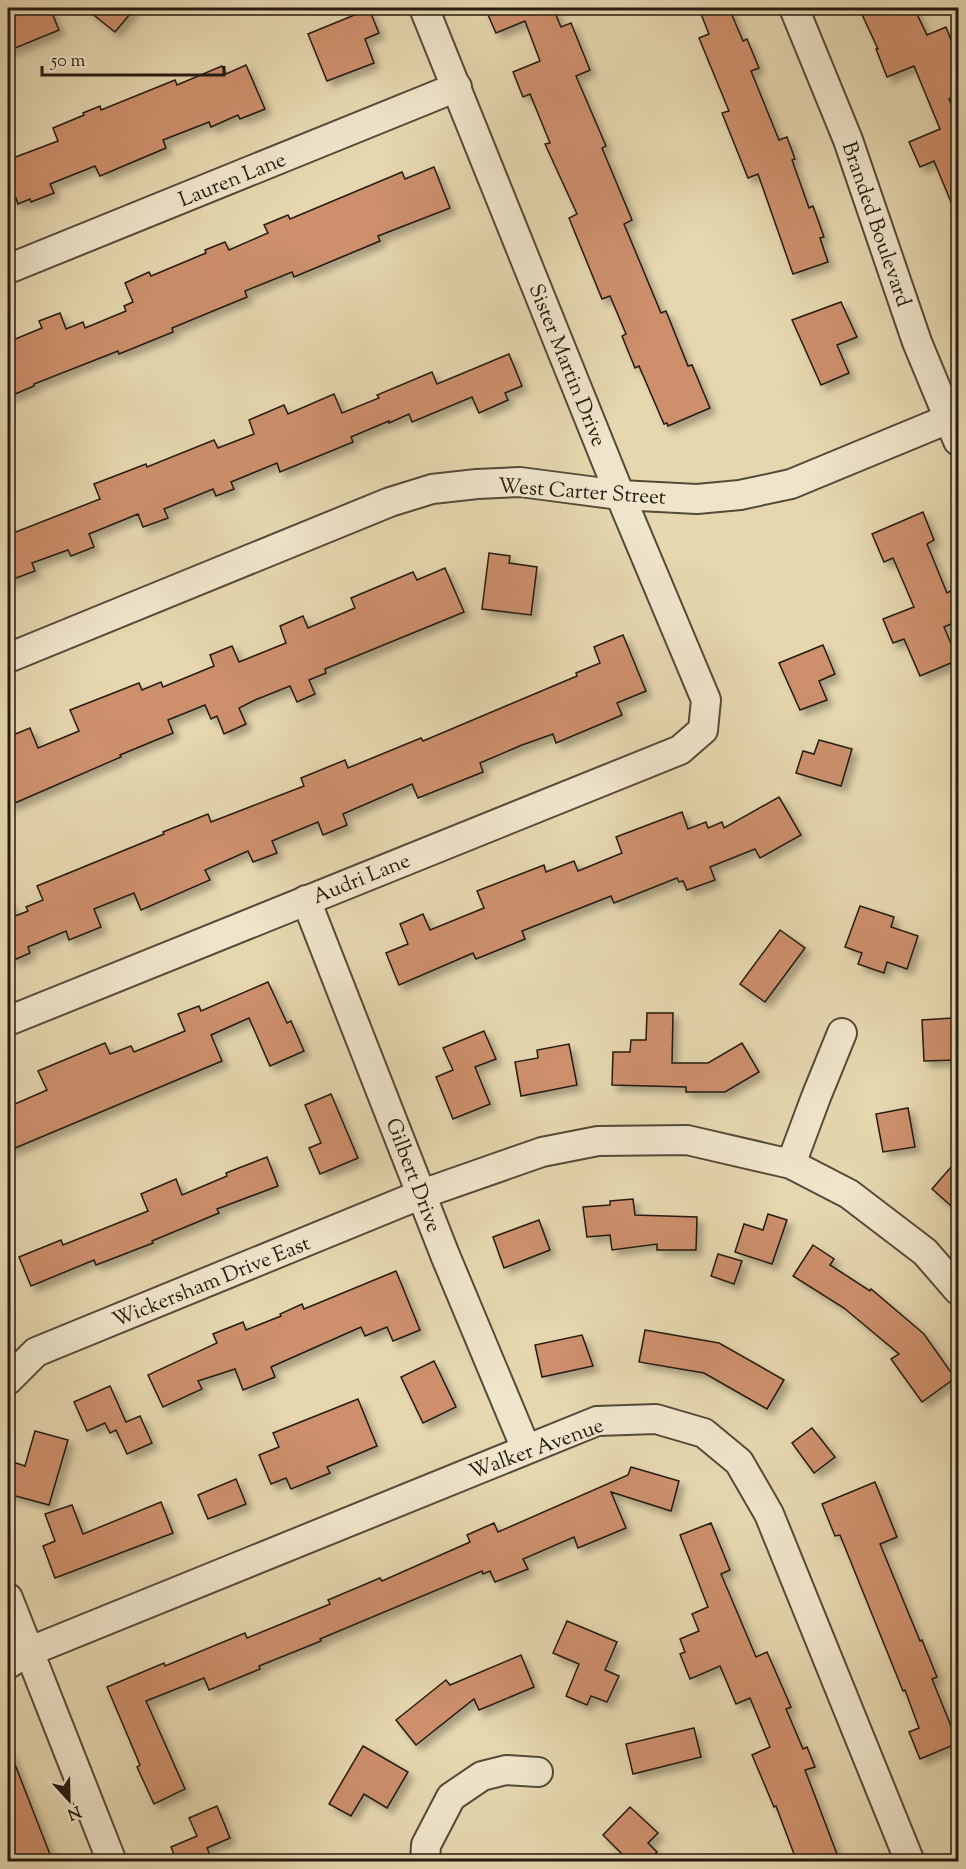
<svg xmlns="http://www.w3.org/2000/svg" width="966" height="1869" font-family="'Sorts Mill Goudy',serif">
  <defs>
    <filter id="shadow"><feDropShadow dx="5.5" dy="5.5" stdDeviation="3" flood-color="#0004"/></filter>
  </defs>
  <rect width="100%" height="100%" fill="#e6d7af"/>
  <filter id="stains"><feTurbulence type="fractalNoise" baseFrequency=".00333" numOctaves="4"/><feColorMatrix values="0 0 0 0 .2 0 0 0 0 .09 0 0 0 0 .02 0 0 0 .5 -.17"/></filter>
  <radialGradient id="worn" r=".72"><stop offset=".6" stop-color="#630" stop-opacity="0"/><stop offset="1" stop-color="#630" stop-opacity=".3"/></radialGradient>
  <g fill="#cd8f6c" stroke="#241b12" stroke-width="1.5" filter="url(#shadow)">
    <path d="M 8,8 L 50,8 L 59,30 L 8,51 Z"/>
    <path d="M 85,8 L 135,8 L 115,32 Z"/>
    <path d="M 485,8 L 555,8 L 553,8 L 561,27 L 571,23 L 590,70 L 576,76 L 606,146 L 602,148 L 632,220 L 624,224 L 661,313 L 666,311 L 688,366 L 692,365 L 710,408 L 668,426 L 667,423 L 664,424 L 639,366 L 635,368 L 622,336 L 626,334 L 610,296 L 602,299 L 569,218 L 577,214 L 545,144 L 550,143 L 530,94 L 523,97 L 513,72 L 540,61 L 525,21 L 496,33 Z"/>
    <path d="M 717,8 L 729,8 L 743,41 L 747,39 L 759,68 L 751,71 L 779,140 L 787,137 L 795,159 L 792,160 L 809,208 L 813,206 L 824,237 L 820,238 L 828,262 L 793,274 L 758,174 L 748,178 L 722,113 L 729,111 L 699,38 L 709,34 L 701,14 Z"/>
    <path d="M 859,8 L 914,8 L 927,35 L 946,27 L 958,58 L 958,95 L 949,99 L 958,122 L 958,219 L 934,161 L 920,167 L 909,142 L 940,129 L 914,66 L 887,77 L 876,49 L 878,49 Z"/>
    <path d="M 369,9 L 379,33 L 365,39 L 374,63 L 327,81 L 308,34 Z"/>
    <path d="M 246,65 L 265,109 L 240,119 L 238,115 L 211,127 L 209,122 L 163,140 L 166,148 L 100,176 L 95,166 L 50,184 L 54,193 L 31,202 L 30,199 L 18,204 L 16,198 L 8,201 L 8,166 L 15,163 L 13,158 L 58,141 L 53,128 L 84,115 L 83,113 L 100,106 L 101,110 L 175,80 L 177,85 L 222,66 L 226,74 Z"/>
    <path d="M 434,167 L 450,208 L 378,236 L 380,241 L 294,277 L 292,272 L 245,291 L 247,297 L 172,328 L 173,332 L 119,354 L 118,351 L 34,384 L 34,386 L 8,397 L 8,342 L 42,328 L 39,321 L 60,313 L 66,329 L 83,322 L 85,328 L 126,311 L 124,306 L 133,302 L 125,283 L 149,272 L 151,276 L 206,253 L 205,250 L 225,242 L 229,250 L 268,233 L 264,225 L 288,215 L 290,219 L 402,172 L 405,179 Z"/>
    <path d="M 841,302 L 857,337 L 837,345 L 849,373 L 821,385 L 792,320 Z"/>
    <path d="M 509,354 L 522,386 L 505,393 L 508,400 L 479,413 L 472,397 L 412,422 L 409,414 L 389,423 L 389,421 L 351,437 L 353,442 L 280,472 L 277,463 L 231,482 L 234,489 L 216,496 L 213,489 L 164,509 L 168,518 L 143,527 L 138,514 L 89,534 L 94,547 L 71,556 L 68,550 L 32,563 L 35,571 L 8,581 L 8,535 L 100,499 L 94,484 L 146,464 L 147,467 L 214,440 L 218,448 L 254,434 L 249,420 L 284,405 L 288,414 L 334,394 L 342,413 L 379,398 L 377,395 L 432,372 L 437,384 Z"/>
    <path d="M 923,512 L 934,540 L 927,544 L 947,593 L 952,590 L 958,604 L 958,621 L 944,627 L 958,660 L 920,676 L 904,639 L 893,643 L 883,619 L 914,607 L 893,558 L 884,562 L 872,534 Z"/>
    <path d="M 489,553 L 510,556 L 509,563 L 537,567 L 531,615 L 482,609 Z"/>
    <path d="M 445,568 L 464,612 L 325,669 L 326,673 L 309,680 L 315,694 L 297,702 L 290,686 L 255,700 L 239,708 L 246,724 L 224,734 L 217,716 L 211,719 L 205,705 L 168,720 L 173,733 L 120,755 L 121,757 L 8,806 L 8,737 L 30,728 L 38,748 L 79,731 L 70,710 L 139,683 L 142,690 L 161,682 L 163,687 L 214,666 L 210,655 L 232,646 L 239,662 L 286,643 L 280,626 L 303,616 L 308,628 L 355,608 L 351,598 L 413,572 L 417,580 Z"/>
    <path d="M 623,635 L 646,691 L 617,703 L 622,715 L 556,743 L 553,734 L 522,745 L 480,763 L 483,772 L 418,798 L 412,784 L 343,814 L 347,825 L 323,835 L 318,822 L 272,841 L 277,853 L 253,862 L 248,851 L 205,870 L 210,880 L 141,910 L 134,893 L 94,909 L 101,927 L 69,940 L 66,931 L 28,947 L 30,953 L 14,960 L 11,955 L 8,956 L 8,899 L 15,916 L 28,911 L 26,907 L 43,900 L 37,886 L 164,834 L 163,832 L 208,814 L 211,822 L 304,786 L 301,778 L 345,760 L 348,768 L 421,738 L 423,741 L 577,676 L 576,673 L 600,663 L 594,647 Z"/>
    <path d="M 823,645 L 835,674 L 819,681 L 827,700 L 800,710 L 779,663 Z"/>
    <path d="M 819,740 L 852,749 L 841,786 L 796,773 L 803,751 L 814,754 Z"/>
    <path d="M 779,797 L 801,835 L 760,858 L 755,849 L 710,867 L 715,880 L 687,890 L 683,881 L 679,882 L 677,878 L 614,903 L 611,896 L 522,931 L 525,939 L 476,959 L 473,953 L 399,985 L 386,953 L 408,944 L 400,924 L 423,914 L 430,930 L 484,908 L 477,891 L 544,865 L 546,872 L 574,861 L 578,871 L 622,853 L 616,837 L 682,812 L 688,829 L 706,822 L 708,828 L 722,822 L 724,828 Z"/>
    <path d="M 860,906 L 894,917 L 891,927 L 918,936 L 907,969 L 887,962 L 884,973 L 858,964 L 862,953 L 845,947 Z"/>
    <path d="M 780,930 L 805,948 L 765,1002 L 740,984 Z"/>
    <path d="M 268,982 L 287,1023 L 291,1021 L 304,1051 L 270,1066 L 249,1018 L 211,1035 L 222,1061 L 8,1151 L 8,1107 L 47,1090 L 38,1071 L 105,1043 L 110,1054 L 131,1046 L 134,1052 L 185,1031 L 178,1014 L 199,1006 L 201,1011 Z"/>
    <path d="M 647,1013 L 673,1013 L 672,1063 L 708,1063 L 742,1043 L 759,1072 L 725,1092 L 686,1092 L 686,1087 L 612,1085 L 613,1052 L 630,1052 L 631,1040 L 646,1040 Z"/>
    <path d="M 952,1018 L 955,1060 L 924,1061 L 922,1020 Z"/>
    <path d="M 484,1031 L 496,1059 L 475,1067 L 490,1104 L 453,1119 L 436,1077 L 453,1070 L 443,1048 Z"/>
    <path d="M 569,1044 L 577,1085 L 521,1096 L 515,1062 L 538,1058 L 537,1050 Z"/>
    <path d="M 331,1094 L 358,1158 L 320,1174 L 309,1148 L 321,1143 L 305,1105 Z"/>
    <path d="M 908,1108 L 915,1147 L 883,1152 L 876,1114 Z"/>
    <path d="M 267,1157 L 278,1186 L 217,1209 L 219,1213 L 152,1241 L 153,1243 L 96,1265 L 94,1260 L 31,1286 L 19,1257 L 61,1240 L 63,1245 L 148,1211 L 141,1194 L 176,1179 L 182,1195 L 227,1176 L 226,1173 Z"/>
    <path d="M 958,1159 L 958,1212 L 932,1189 Z"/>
    <path d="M 633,1199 L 635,1215 L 697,1217 L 696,1250 L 657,1250 L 657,1244 L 612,1250 L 610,1235 L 587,1237 L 583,1207 L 610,1205 L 610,1201 Z"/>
    <path d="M 768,1214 L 787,1220 L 772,1264 L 735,1252 L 744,1224 L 763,1230 Z"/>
    <path d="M 539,1220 L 550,1250 L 504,1268 L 493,1237 Z"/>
    <path d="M 813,1245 L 834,1259 L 830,1265 L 870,1291 L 871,1289 L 924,1334 L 955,1378 L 922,1402 L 891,1359 L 899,1354 L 844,1308 L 793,1276 Z"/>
    <path d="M 718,1254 L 742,1261 L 734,1284 L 711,1276 Z"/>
    <path d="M 396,1271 L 420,1330 L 393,1341 L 387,1327 L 365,1336 L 361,1327 L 271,1367 L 275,1377 L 243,1390 L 235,1369 L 198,1381 L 202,1389 L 163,1407 L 148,1375 L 217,1343 L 213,1334 L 243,1322 L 246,1330 L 281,1316 L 280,1314 L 302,1304 L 304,1309 Z"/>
    <path d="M 645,1330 L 719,1343 L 784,1380 L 767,1409 L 704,1373 L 639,1362 Z"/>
    <path d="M 582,1335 L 593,1366 L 542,1377 L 535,1345 Z"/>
    <path d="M 434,1361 L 456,1407 L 423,1423 L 401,1377 Z"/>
    <path d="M 110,1386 L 126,1422 L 140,1416 L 152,1443 L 127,1454 L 116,1430 L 110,1433 L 105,1423 L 87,1431 L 74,1402 Z"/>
    <path d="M 358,1399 L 377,1446 L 327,1467 L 330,1473 L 291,1489 L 286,1478 L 271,1484 L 259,1455 L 279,1447 L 273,1433 Z"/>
    <path d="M 812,1428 L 835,1457 L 814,1473 L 792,1443 Z"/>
    <path d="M 35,1431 L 68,1440 L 49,1505 L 8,1494 L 8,1481 L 13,1462 L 25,1466 Z"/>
    <path d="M 631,1467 L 679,1481 L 671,1511 L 611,1492 L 626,1528 L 578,1548 L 574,1537 L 523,1559 L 528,1569 L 495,1582 L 490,1571 L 483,1574 L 482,1571 L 320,1639 L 321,1641 L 259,1666 L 260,1669 L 209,1690 L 204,1678 L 146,1701 L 185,1789 L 154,1804 L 137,1767 L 140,1765 L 107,1687 L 164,1663 L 165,1666 L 245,1633 L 247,1638 L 330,1604 L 328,1600 L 380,1578 L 382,1581 L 470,1542 L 467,1535 L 494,1523 L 498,1532 L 628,1475 Z"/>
    <path d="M 236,1479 L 246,1504 L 208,1519 L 198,1495 Z"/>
    <path d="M 875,1482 L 897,1537 L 880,1544 L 920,1641 L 922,1640 L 937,1677 L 932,1679 L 951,1726 L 958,1723 L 958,1743 L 920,1759 L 909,1732 L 919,1728 L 905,1690 L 903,1691 L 840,1535 L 835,1536 L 822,1504 Z"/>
    <path d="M 161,1502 L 173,1533 L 55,1578 L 43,1546 L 55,1541 L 45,1514 L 72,1505 L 83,1534 Z"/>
    <path d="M 711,1523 L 730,1570 L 721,1574 L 756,1657 L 767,1652 L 791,1707 L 786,1709 L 803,1749 L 807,1747 L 815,1767 L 805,1770 L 840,1862 L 797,1862 L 776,1806 L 774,1807 L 752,1755 L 770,1747 L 750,1698 L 736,1704 L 720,1666 L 690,1679 L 680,1654 L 685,1652 L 680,1639 L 699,1631 L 692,1614 L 708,1607 L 680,1535 Z"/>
    <path d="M 567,1621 L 617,1642 L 605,1670 L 619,1676 L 607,1702 L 591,1696 L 587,1705 L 566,1696 L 579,1664 L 553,1653 Z"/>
    <path d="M 521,1655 L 534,1687 L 479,1710 L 474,1699 L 416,1745 L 396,1720 L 446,1680 L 450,1685 Z"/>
    <path d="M 694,1728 L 701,1757 L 633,1774 L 626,1744 Z"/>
    <path d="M 363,1746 L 408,1772 L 387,1808 L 364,1794 L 351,1816 L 329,1804 Z"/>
    <path d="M 8,1749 L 9,1749 L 51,1857 L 39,1862 L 8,1862 Z"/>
    <path d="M 217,1806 L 230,1838 L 207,1848 L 213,1862 L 177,1862 L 171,1847 L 197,1836 L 189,1818 Z"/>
    <path d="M 630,1807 L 658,1833 L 648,1843 L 657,1852 L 647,1862 L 630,1862 L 603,1835 Z"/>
  </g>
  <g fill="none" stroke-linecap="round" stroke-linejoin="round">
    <g stroke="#544a39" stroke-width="32">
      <g id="minor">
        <path d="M 794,8 L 848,140 L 917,342 L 958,441"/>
        <path d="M 8,269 L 457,87"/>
        <path d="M 8,658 L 390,502 L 432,489 L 477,484 L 520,482 L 620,495 L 697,499 L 740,495 L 791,484 L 958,415"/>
        <path d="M 306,900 L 445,1255 L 526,1449"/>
        <path d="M 8,1021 L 680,750 L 703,730 L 706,700 L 620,495 L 424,8"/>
        <path d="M 791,1164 L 816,1097 L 842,1033"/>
        <path d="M 8,1380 L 36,1352 L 422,1194 L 542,1152 L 598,1141 L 687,1140 L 791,1164 L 849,1194 L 925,1252 L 958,1290"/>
        <path d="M 8,1598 L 112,1862"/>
        <path d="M 8,1664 L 28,1652 L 597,1421 L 656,1419 L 704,1433 L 739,1462 L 769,1514 L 910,1862"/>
        <path d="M 425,1862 L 426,1845 L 451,1797 L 482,1776 L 506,1770 L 538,1772"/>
      </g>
    </g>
    <use href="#minor" stroke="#efe5cb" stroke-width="28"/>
  </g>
  <g text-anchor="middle" stroke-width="5" stroke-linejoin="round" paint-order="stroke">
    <g font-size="21" fill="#241b12" stroke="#efe5cb">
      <text transform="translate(232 179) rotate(-22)" y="7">Lauren Lane</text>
      <text transform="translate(877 224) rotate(71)" y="7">Branded Boulevard</text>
      <text transform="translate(568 365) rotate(68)" y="7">Sister Martin Drive</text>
      <text transform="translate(582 491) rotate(4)" y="7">West Carter Street</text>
      <text transform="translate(361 878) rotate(-22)" y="7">Audri Lane</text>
      <text transform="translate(414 1175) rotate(69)" y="7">Gilbert Drive</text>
      <text transform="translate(211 1281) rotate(-22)" y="7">Wickersham Drive East</text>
      <text transform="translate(536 1448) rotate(-20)" y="7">Walker Avenue</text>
    </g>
  </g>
  <rect width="966" height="1869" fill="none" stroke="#e6d7af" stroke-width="30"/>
  <rect x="9" y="9" width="948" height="1851" fill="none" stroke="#241b12" stroke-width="3"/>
  <rect x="15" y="15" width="936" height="1839" fill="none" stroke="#241b12" stroke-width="1.5"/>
  <g transform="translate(69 1800) rotate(158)" stroke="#efe5cb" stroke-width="4.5" paint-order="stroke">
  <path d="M0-4.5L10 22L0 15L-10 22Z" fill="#241b12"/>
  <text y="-9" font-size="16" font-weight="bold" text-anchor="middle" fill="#241b12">N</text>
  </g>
  <path d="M42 66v9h182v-9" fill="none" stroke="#241b12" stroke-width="3"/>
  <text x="51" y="66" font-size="18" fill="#241b12" stroke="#efe5cb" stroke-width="4.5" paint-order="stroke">50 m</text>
  <rect width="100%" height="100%" filter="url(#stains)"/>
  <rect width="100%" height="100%" fill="url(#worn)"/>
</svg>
